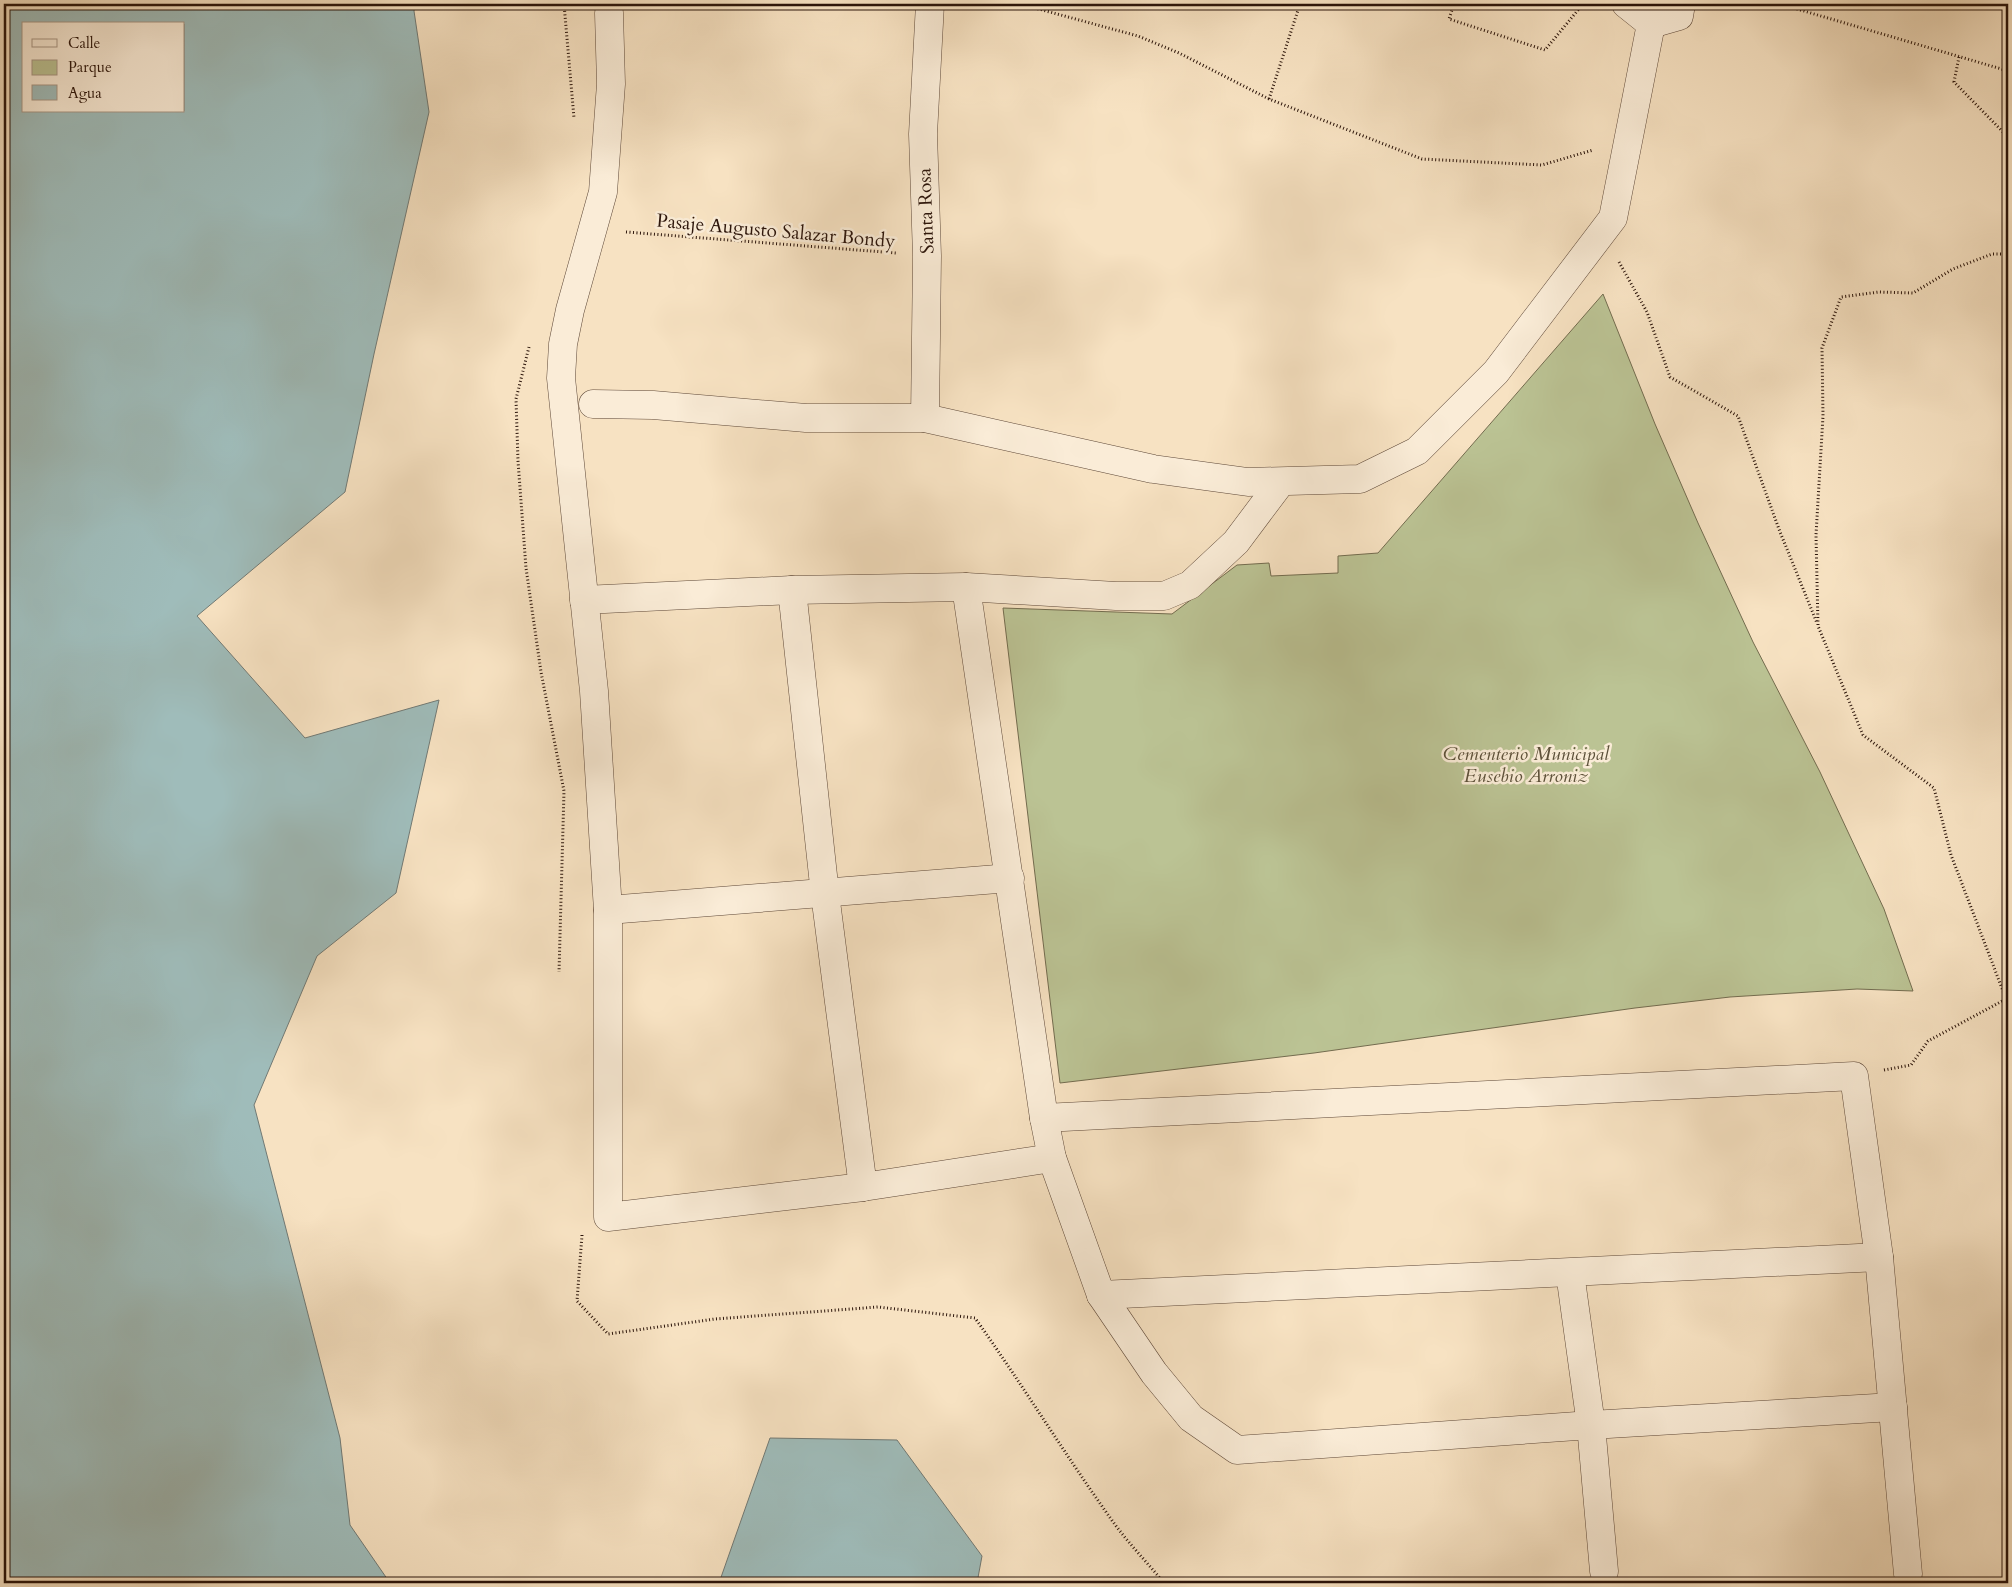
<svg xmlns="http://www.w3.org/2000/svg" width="2012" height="1587" font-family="Cardo,serif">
  <rect width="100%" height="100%" fill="#f7e2c2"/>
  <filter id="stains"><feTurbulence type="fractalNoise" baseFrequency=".004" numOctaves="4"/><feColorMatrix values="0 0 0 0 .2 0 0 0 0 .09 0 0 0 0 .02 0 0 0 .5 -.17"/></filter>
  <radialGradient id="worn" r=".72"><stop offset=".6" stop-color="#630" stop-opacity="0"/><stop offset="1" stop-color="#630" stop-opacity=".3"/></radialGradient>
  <path fill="#bbc394" stroke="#736c4f" d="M 1603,294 L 1655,424 L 1698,523 L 1753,642 L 1820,772 L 1884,909 L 1913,991 L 1857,989 L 1730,997 L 1635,1008 L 1314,1053 L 1060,1083 L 1003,608 L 1172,614 L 1237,565 L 1269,563 L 1271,576 L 1338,573 L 1338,556 L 1378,553 Z"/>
  <g fill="#9fbcba" stroke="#717974" fill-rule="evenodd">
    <path d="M 4,4 L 415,4 L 414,11 L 429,112 L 374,354 L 345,492 L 197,616 L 305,738 L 439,700 L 396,893 L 317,956 L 254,1105 L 340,1438 L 350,1525 L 390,1583 L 4,1583 ZM 24,24 L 184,24 L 184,111 L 24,111 Z"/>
    <path d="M 770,1438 L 897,1440 L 982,1556 L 977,1583 L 719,1583 Z"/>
  </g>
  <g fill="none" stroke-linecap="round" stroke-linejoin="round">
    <g stroke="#5e4838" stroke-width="29">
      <g id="street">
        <path d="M 609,13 L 611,84 L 603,192 L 570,310 L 563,344 L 561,378 L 594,691 L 608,910 L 608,1217 L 863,1187 L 1052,1158"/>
        <path d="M 1651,24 L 1679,16 L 1681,4"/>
        <path d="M 593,404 L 653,405 L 806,418 L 925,418 L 1153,469 L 1248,482 L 1360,479 L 1417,451 L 1496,372 L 1613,218 L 1651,24 L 1626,4"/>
        <path d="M 925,418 L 927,256 L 923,134 L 930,4"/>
        <path d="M 966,587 L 1044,1118 L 1052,1158 L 1101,1295 L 1154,1373 L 1191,1418 L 1237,1450 L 1591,1425 L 1893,1407"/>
        <path d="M 792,590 L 825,894 L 863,1187"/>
        <path d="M 584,600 L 792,590 L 966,587 L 1116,596 L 1164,596 L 1190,585 L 1236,542 L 1281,482"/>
        <path d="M 608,910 L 1010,878"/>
        <path d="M 1044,1118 L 1854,1076 L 1879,1257 L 1908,1574"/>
        <path d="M 1570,1273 L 1591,1425 L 1604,1571"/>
        <path d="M 1101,1295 L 1879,1257"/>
      </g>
    </g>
    <g stroke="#2b140a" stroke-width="3" stroke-dasharray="1 2.5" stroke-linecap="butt">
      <path d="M 564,4 L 574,118"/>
      <path d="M 1003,4 L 1035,8 L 1138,36 L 1179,53 L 1269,99 L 1422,159 L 1542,165 L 1593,150"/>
      <path d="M 1454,4 L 1449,19 L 1545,50 L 1583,4"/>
      <path d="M 1780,4 L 2005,70"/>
      <path d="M 1959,57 L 1954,82 L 2008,137"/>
      <path d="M 1269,99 L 1300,4"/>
      <path d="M 626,232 L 896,253"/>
      <path d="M 2008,254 L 1992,254 L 1953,269 L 1913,293 L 1879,292 L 1841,297 L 1822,348 L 1823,416 L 1816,535 L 1818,626 L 1863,735 L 1934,788 L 1951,855 L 2008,1004"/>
      <path d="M 1619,262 L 1647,312 L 1670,377 L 1738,416 L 1780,532 L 1817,623"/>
      <path d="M 529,347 L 516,399 L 518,461 L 526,568 L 541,672 L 564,791 L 559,972"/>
      <path d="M 1884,1070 L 1911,1065 L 1928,1041 L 2006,999"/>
      <path d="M 582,1235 L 577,1301 L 608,1334 L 715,1319 L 878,1307 L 975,1318 C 1022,1384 1064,1453 1111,1519 C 1127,1542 1147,1562 1164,1583"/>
    </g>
    <use href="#street" stroke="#faecd7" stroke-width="28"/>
  </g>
  <g text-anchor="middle" stroke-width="5" stroke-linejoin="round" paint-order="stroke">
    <g font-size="19" fill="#2b140a" stroke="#faecd7">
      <text transform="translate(925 211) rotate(-92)" y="7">Santa Rosa</text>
      <text transform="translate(776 230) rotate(5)" y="7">Pasaje Augusto Salazar Bondy</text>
    </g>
    <g font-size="19" font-style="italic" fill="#5d513a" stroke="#faecd7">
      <text x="1526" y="760">Cementerio Municipal<tspan x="1526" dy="22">Eusebio Arroniz</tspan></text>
    </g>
  </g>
  <rect width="2012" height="1587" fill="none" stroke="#f7e2c2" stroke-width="20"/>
  <rect x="5" y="5" width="2002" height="1577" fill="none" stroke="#2b140a" stroke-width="2.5"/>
  <rect x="10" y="10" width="1992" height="1567" fill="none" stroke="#2b140a"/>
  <rect x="22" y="22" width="162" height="90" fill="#faecd7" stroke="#a79685"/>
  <rect x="32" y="39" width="25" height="8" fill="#faecd7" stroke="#a79685"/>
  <text x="68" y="48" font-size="15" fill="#2b140a">Calle</text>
  <rect x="32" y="60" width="25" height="15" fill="#bbc394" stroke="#a79685"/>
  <text x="68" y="72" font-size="15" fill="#2b140a">Parque</text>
  <rect x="32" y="85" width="25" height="15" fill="#9fbcba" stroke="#a79685"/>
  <text x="68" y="98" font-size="15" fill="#2b140a">Agua</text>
  <rect width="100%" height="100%" filter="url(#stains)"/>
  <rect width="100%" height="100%" fill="url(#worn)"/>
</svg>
